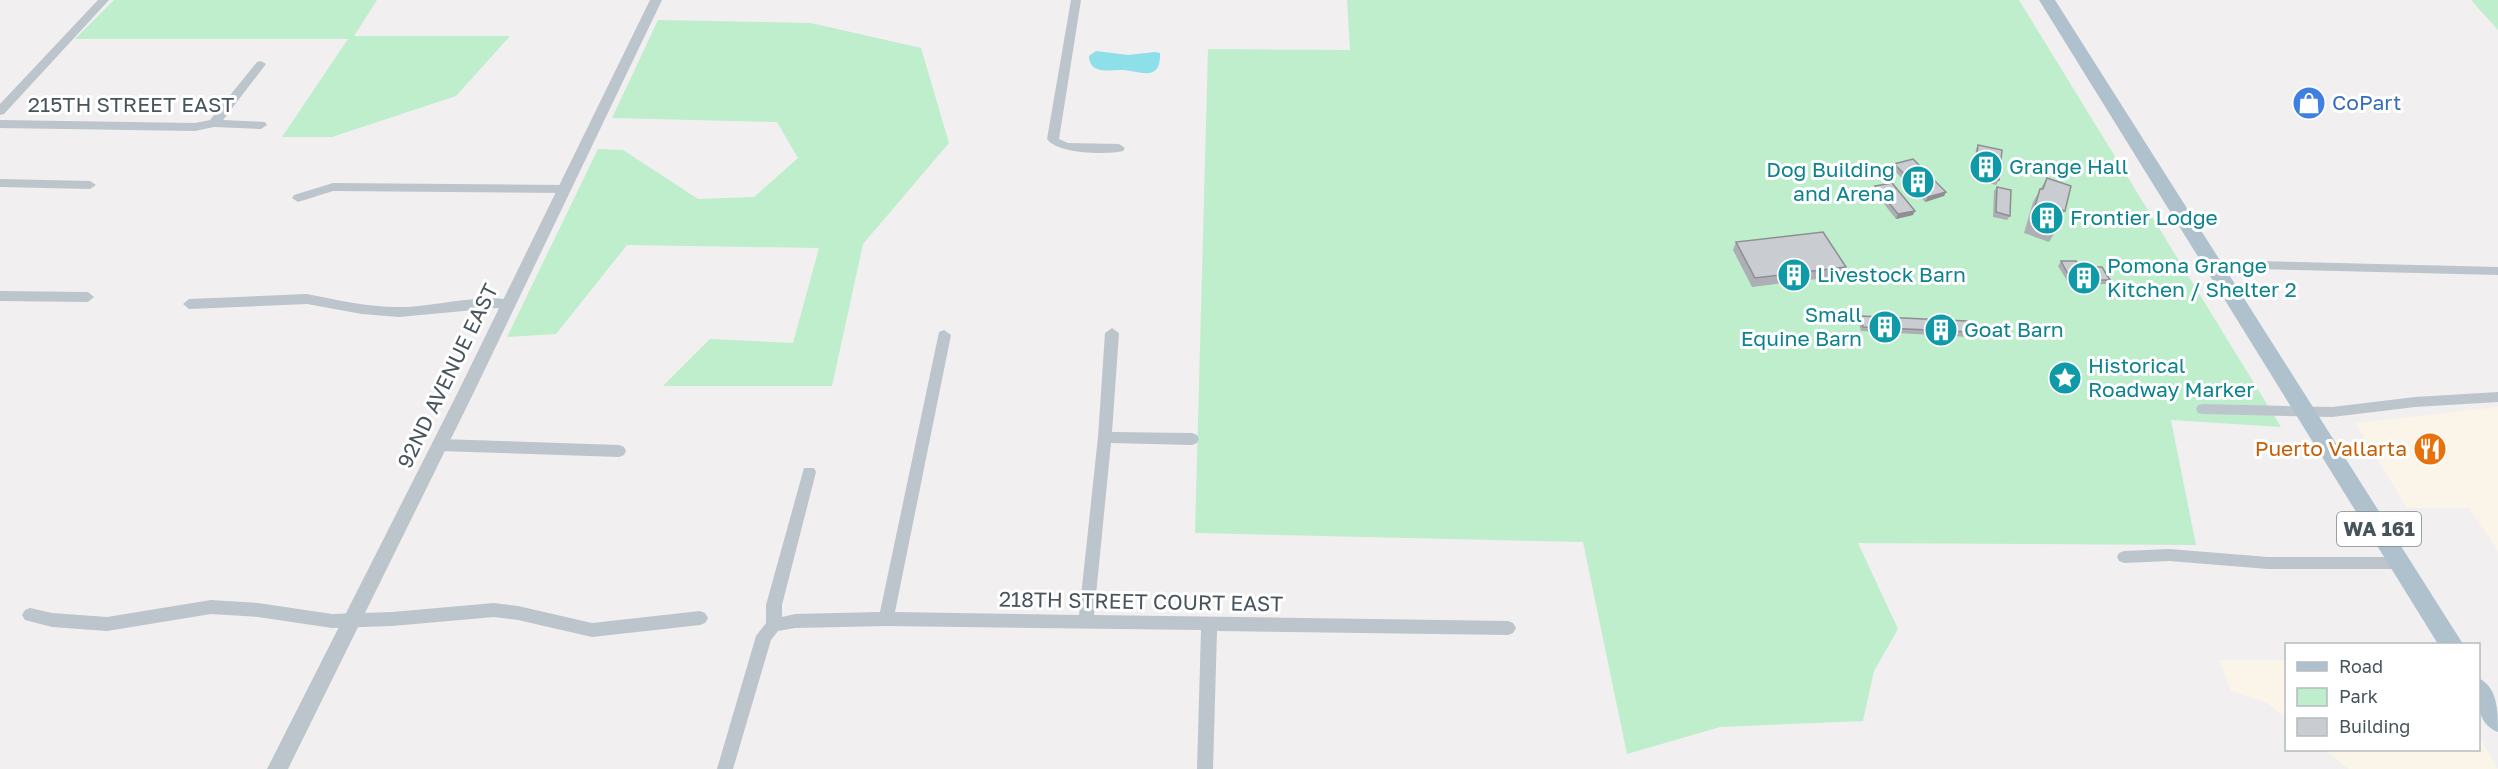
<svg xmlns="http://www.w3.org/2000/svg" width="2498" height="769" font-family="'Golos Text',sans-serif">
  <rect width="100%" height="100%" fill="#f1efef"/>
  <g fill="#fbf4e9">
    <path d="M 2498,407 L 2498,551 L 2469,508 L 2407,508 L 2355,423 Z"/>
    <path d="M 2219,660 L 2286,660 L 2286,718 L 2267,703 L 2231,691 Z"/>
    <path d="M 2479,735 L 2498,769 L 2349,769 L 2325,750 L 2478,750 Z"/>
  </g>
  <g fill="#beeecc">
    <path d="M 114,0 L 377,0 L 354,36 L 510,36 L 456,96 L 332,137 L 282,137 L 348,39 L 75,39 Z"/>
    <path d="M 1347,0 L 2019,0 L 2281,427 L 2171,420 L 2196,545 L 1858,543 L 1898,629 L 1874,671 L 1863,721 L 1720,727 L 1627,754 L 1583,542 L 1195,533 L 1208,49 L 1350,50 Z"/>
    <path d="M 2471,0 L 2498,0 L 2498,30 Z"/>
    <path d="M 658,20 L 811,23 L 921,48 L 949,143 L 863,244 L 832,386 L 663,386 L 710,339 L 793,343 L 819,248 L 627,245 L 556,334 L 507,337 L 598,149 L 623,150 L 698,199 L 754,197 L 798,158 L 777,122 L 612,118 Z"/>
  </g>
  <path fill="#8ddfe9" d="M 1096,51 L 1128,55 L 1155,52 L 1160,53 C 1161,83 1140,71 1123,70 C 1111,69 1090,76 1089,56 Z"/>
  <g fill="none" stroke-linecap="round" stroke-linejoin="round">
    <g fill="#bbc5cb" fill-rule="evenodd">
      <path d="M 98,0 L 109,0 L 4,114 L 0,115 L 0,104 Z"/>
      <path d="M 1071,0 L 1081,0 L 1059,139 L 1068,143 L 1119,144 L 1125,148 L 1123,151 C 1106,155 1057,154 1047,139 Z"/>
      <path d="M 261,61 L 266,64 L 223,120 L 265,122 L 267,125 L 261,129 L 214,127 L 195,131 L 0,128 L 0,120 L 195,123 L 210,120 L 257,62 Z"/>
      <path d="M 0,179 L 90,181 L 96,185 L 90,189 L 0,187 Z"/>
      <path d="M 333,183 L 565,185 L 571,189 L 565,193 L 333,191 L 298,202 L 292,198 L 294,195 Z"/>
      <path d="M 2256,261 L 2498,267 L 2498,275 L 2256,269 L 2250,265 Z"/>
      <path d="M 0,291 L 88,292 L 94,297 L 88,302 L 0,301 Z"/>
      <path d="M 307,294 C 337,300 367,307 398,307 C 430,308 484,292 513,301 L 514,304 L 508,309 L 496,308 L 399,317 L 362,314 L 307,304 L 189,309 L 183,304 L 189,299 Z"/>
      <path d="M 1112,328 L 1119,333 L 1112,432 L 1192,433 L 1197,435 L 1199,439 L 1197,443 L 1192,445 L 1111,443 L 1094,615 L 1508,621 L 1513,623 L 1516,628 L 1513,633 L 1508,635 L 1217,631 L 1213,769 L 1197,769 L 1201,630 L 886,626 L 795,628 L 778,631 L 771,640 L 733,769 L 717,769 L 756,636 L 766,623 L 766,605 L 804,468 L 814,468 L 816,472 L 782,605 L 782,617 L 795,614 L 880,612 L 939,332 L 944,330 L 951,335 L 895,612 L 1079,615 L 1098,437 L 1105,333 Z"/>
      <path d="M 2498,392 L 2498,402 L 2415,407 L 2332,417 L 2203,414 L 2198,413 L 2196,409 L 2198,405 L 2203,404 L 2332,407 L 2415,397 Z"/>
      <path d="M 439,439 L 619,445 L 624,447 L 626,451 L 624,455 L 619,457 L 439,451 L 434,449 L 432,445 L 434,441 Z"/>
      <path d="M 2169,549 L 2268,557 L 2400,557 L 2405,559 L 2407,563 L 2405,567 L 2400,569 L 2268,569 L 2169,561 L 2124,563 L 2119,561 L 2117,557 L 2119,553 L 2124,551 Z"/>
      <path d="M 211,600 L 258,603 L 332,614 L 392,612 L 494,603 L 518,606 L 592,623 L 700,611 L 705,613 L 708,618 L 705,623 L 700,625 L 592,637 L 518,620 L 494,617 L 392,626 L 332,628 L 258,617 L 211,614 L 107,631 L 52,627 L 25,620 L 22,615 L 25,610 L 30,608 L 52,613 L 107,617 Z"/>
    </g>
    <path fill="#bbc5cb" fill-rule="evenodd" d="M 650,0 L 662,0 L 474,392 L 288,769 L 267,769 L 458,392 Z"/>
    <g fill="#afc1cd" fill-rule="evenodd">
      <path d="M 2039,0 L 2055,0 L 2463,644 L 2438,644 Z"/>
      <path d="M 2478,678 C 2498,687 2498,711 2498,732 C 2475,723 2478,699 2478,678 Z"/>
    </g>
  </g>
  <g fill="#adafb4">
    <path d="M 1978,145 L 1999,180 L 1996,185 L 1973,179 L 1976,149 Z"/>
    <path d="M 1894,164 L 1946,192 L 1944,196 L 1925,202 L 1892,168 Z"/>
    <path d="M 2047,178 L 2065,211 L 2060,218 L 2057,229 L 2049,242 L 2024,233 L 2033,202 Z"/>
    <path d="M 1875,186 L 1913,215 L 1896,219 L 1873,190 Z"/>
    <path d="M 1997,187 L 2010,216 L 2007,220 L 1993,217 L 1994,191 Z"/>
    <path d="M 1736,242 L 1846,267 L 1842,276 L 1752,287 L 1733,250 Z"/>
    <path d="M 2061,261 L 2079,267 L 2110,280 L 2107,284 L 2069,284 L 2058,266 Z"/>
    <path d="M 1860,316 L 1972,332 L 1969,337 L 1861,331 L 1858,320 Z"/>
  </g>
  <g fill="#8d8f92">
    <path d="M 1946,192 L 1944,196 L 1925,202 L 1928,197 Z"/>
    <path d="M 1915,211 L 1913,215 L 1896,219 L 1898,214 Z"/>
  </g>
  <g fill="#c9ccd1" stroke="#8d8f92" stroke-width="1.5">
    <path d="M 1978,145 L 2002,150 L 1999,180 L 1975,175 Z"/>
    <path d="M 1913,159 L 1946,192 L 1928,197 L 1894,164 Z"/>
    <path d="M 2047,178 L 2071,186 L 2065,211 L 2062,210 L 2057,229 L 2031,220 L 2040,189 L 2043,189 Z"/>
    <path d="M 1892,183 L 1915,211 L 1898,214 L 1875,186 Z"/>
    <path d="M 1997,187 L 2011,190 L 2010,216 L 1996,212 Z"/>
    <path d="M 1823,232 L 1846,267 L 1755,278 L 1736,242 Z"/>
    <path d="M 2061,261 L 2076,261 L 2079,267 L 2102,267 L 2110,280 L 2071,280 Z"/>
    <path d="M 1860,316 L 1967,321 L 1972,332 L 1863,327 Z"/>
  </g>
  <defs>
    <g id="shop-disc" transform="scale(1.725)"><circle r="9.5" fill="#3f7fe0" stroke="#fff"/><path d="M-5-2.5h2.3a2.7 3.5 0 0 1 5.4 0H5L5.5 6h-11ZM-1.5-2.5h3a1.5 2.3 0 0 0-3 0Z" fill="#fff"/></g>
    <g id="building-disc" transform="scale(1.725)"><circle r="9.5" fill="#0f9aa8" stroke="#fff"/><path d="M-4-6H4V6H1V3H-1V6H-4ZM-2.5-4.3h1.7v1.8h-1.7ZM.8-4.3h1.7v1.8H.8ZM-2.5-1h1.7V.8h-1.7ZM.8-1h1.7V.8H.8Z" fill="#fff"/></g>
    <g id="sight-disc" transform="scale(1.725)"><circle r="9.5" fill="#0f9aa8" stroke="#fff"/><path d="M0-6L1.8-2.2L6-1.7L2.9 1.2L3.7 5.4L0 3.3L-3.7 5.4L-2.9 1.2L-6-1.7L-1.8-2.2Z" fill="#fff"/></g>
    <g id="restaurant-disc" transform="scale(1.725)"><circle r="9.5" fill="#e8710a" stroke="#fff"/><path d="M-5-6h1v4h1v-4h1v4h1v-4h1v5L-1.5 .5V6h-2V.5L-5-1ZM5-6V6H3V1.5H1.5Q1.5-4 5-6Z" fill="#fff"/></g>
  </defs>
  <g fill-rule="evenodd">
    <use href="#shop-disc" x="2309" y="103"/>
    <use href="#building-disc" x="1986" y="167"/>
    <use href="#building-disc" x="1918" y="182"/>
    <use href="#building-disc" x="2047" y="218"/>
    <use href="#building-disc" x="1794" y="275"/>
    <use href="#building-disc" x="2084" y="278"/>
    <use href="#building-disc" x="1885" y="327"/>
    <use href="#building-disc" x="1941" y="330"/>
    <use href="#sight-disc" x="2065" y="378"/>
    <use href="#restaurant-disc" x="2430" y="449"/>
  </g>
  <g text-anchor="middle" stroke-width="6" stroke-linejoin="round" paint-order="stroke">
    <rect fill="#fff" stroke="#7e878d" stroke-width="1.5" x="2337" y="512" width="84" height="34" rx="4.5"/>
    <g font-size="20" font-weight="bold" fill="#47545c">
      <text x="2379" y="536">WA 161</text>
    </g>
    <g font-size="21" fill="#366cbe" stroke="#fff" text-anchor="start">
      <text x="2332" y="110">CoPart</text>
    </g>
    <g font-size="21" fill="#47545c" stroke="#fff">
      <text x="131" y="112">215TH STREET EAST</text>
      <text transform="translate(448 376) rotate(-64)" y="7">92ND AVENUE EAST</text>
      <text transform="translate(1141 602) rotate(1)" y="7">218TH STREET COURT EAST</text>
    </g>
    <g font-size="21" fill="#0d838f" stroke="#fff" text-anchor="start">
      <text x="2009" y="174">Grange Hall</text>
      <text x="1895" y="177" text-anchor="end">Dog Building<tspan x="1895" dy="24">and Arena</tspan></text>
      <text x="2070" y="225">Frontier Lodge</text>
      <text x="2107" y="273">Pomona Grange<tspan x="2107" dy="24">Kitchen / Shelter 2</tspan></text>
      <text x="1817" y="282">Livestock Barn</text>
      <text x="1862" y="322" text-anchor="end">Small<tspan x="1862" dy="24">Equine Barn</tspan></text>
      <text x="1964" y="337">Goat Barn</text>
      <text x="2088" y="373">Historical<tspan x="2088" dy="24">Roadway Marker</tspan></text>
    </g>
    <g font-size="21" fill="#c56008" stroke="#fff" text-anchor="end">
      <text x="2407" y="456">Puerto Vallarta</text>
    </g>
  </g>
  <rect x="2285" y="643" width="195" height="108" fill="#ffffff" stroke="#b5bbbe" stroke-width="1.5"/>
  <rect x="2297" y="662" width="30" height="9" fill="#afc1cd" stroke="#b5bbbe" stroke-width="1.5"/>
  <text x="2339" y="673" font-size="18" fill="#47545c">Road</text>
  <rect x="2297" y="688" width="30" height="18" fill="#beeecc" stroke="#b5bbbe" stroke-width="1.5"/>
  <text x="2339" y="703" font-size="18" fill="#47545c">Park</text>
  <rect x="2297" y="718" width="30" height="18" fill="#c9ccd1" stroke="#b5bbbe" stroke-width="1.5"/>
  <text x="2339" y="733" font-size="18" fill="#47545c">Building</text>
</svg>
